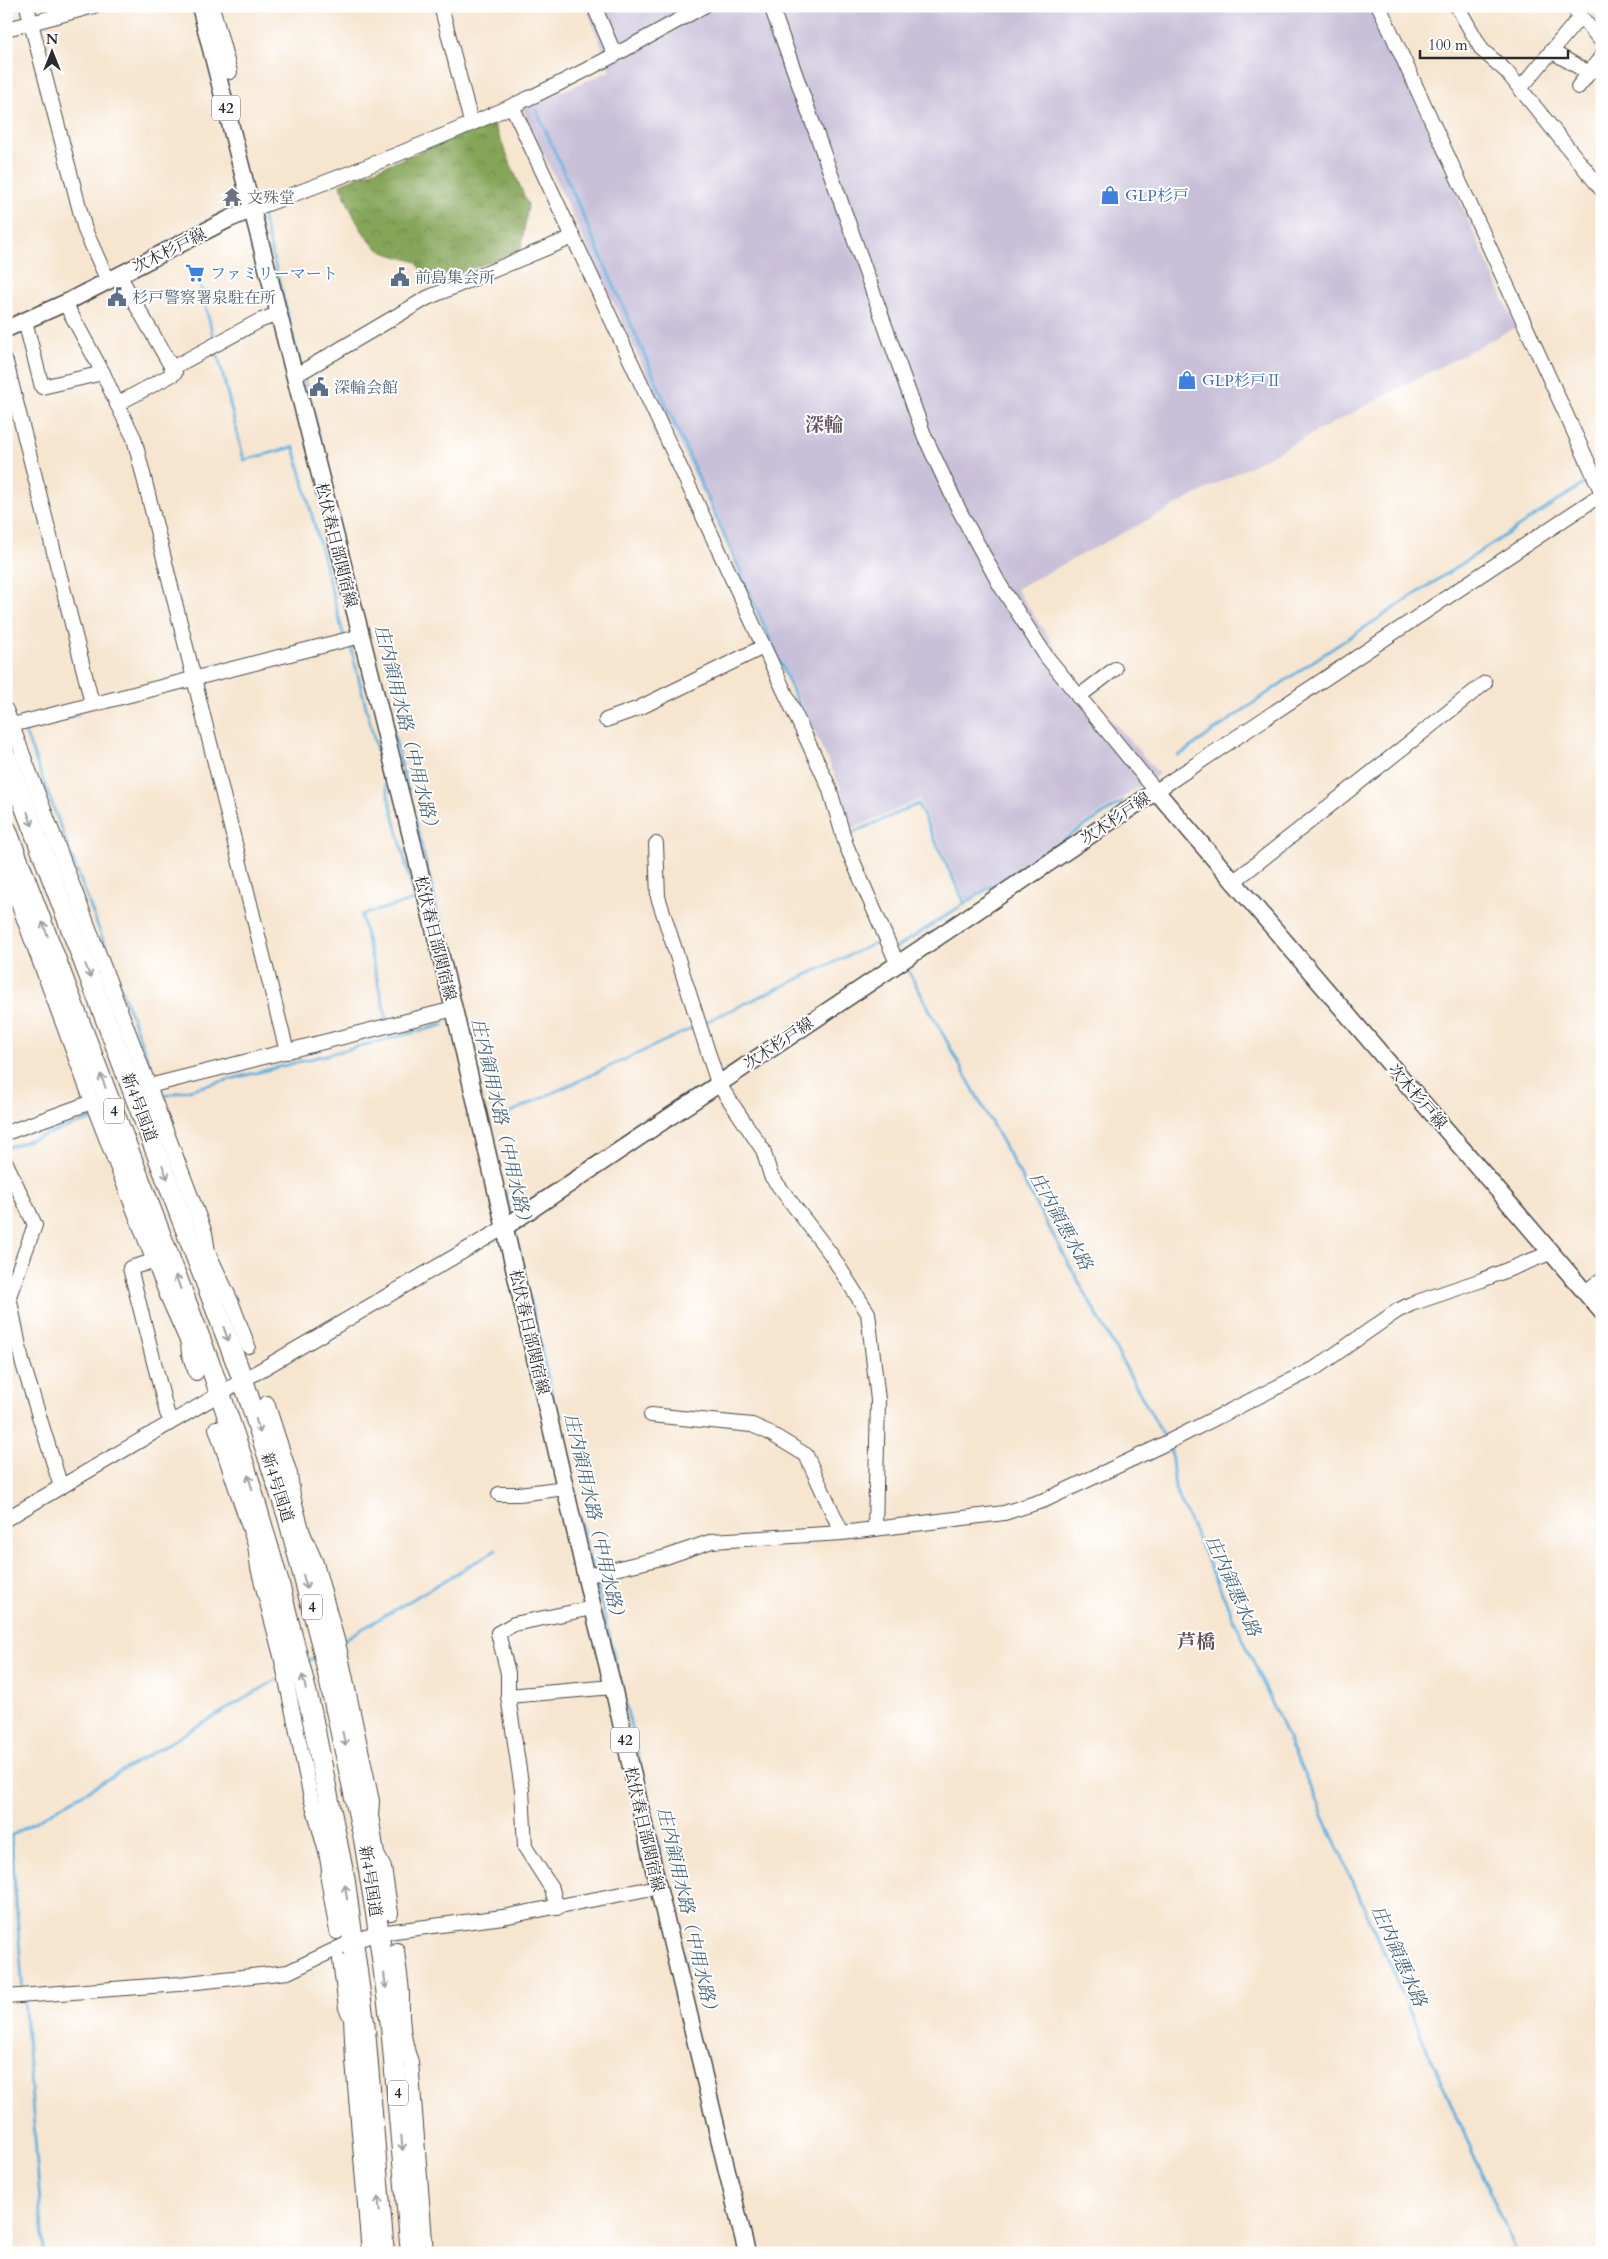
<svg xmlns="http://www.w3.org/2000/svg" width="1608" height="2259" font-family="Cardo,'Noto Serif JP',serif">
  <defs>
    <pattern id="forest-crowns" width="20" height="18" patternUnits="userSpaceOnUse" patternTransform="scale(1.25)"><rect width="20" height="18" fill="#85a558"/><path d="M2 6a3 3 0 1 1 6 0M12 15a3 3 0 1 1 6 0" fill="none" stroke="#6d8749"/></pattern>
  </defs>
  <rect width="100%" height="100%" fill="#fff"/>
  <filter id="ink" filterUnits="userSpaceOnUse"><feTurbulence type="fractalNoise" baseFrequency=".02" numOctaves="2"/><feDisplacementMap in="SourceGraphic" scale="10" xChannelSelector="R" yChannelSelector="G"/><feConvolveMatrix kernelMatrix="1 2 1 2 8 2 1 2 1" color-interpolation-filters="sRGB"/></filter>
  <filter id="wash" filterUnits="userSpaceOnUse"><feTurbulence type="fractalNoise" baseFrequency=".0096" numOctaves="4" result="noise"/><feDisplacementMap in="SourceGraphic" scale="20" xChannelSelector="R" yChannelSelector="G"/><feGaussianBlur stdDeviation="1.12" result="paint"/><feColorMatrix in="noise" values="0 0 0 0 0 0 0 0 0 0 0 0 0 0 0 0 0 1.4 0 .05"/><feComposite in="paint" operator="in"/></filter>
  <g filter="url(#wash)">
    <rect width="100%" height="100%" fill="#f6e5cf"/>
    <path fill="#c8bfd8" d="M 586,6 L 1373,6 L 1516,327 L 1016,589 L 1082,686 L 1159,774 L 966,901 L 919,800 L 852,829 L 839,784 L 522,108 L 610,71 Z"/>
    <path fill="url(#forest-crowns)" stroke="#586842" d="M 493,122 L 528,205 L 521,250 L 428,285 L 417,262 C 405,258 390,256 380,250 C 362,239 347,203 340,184 Z"/>
    <g fill="none" stroke-linecap="round" stroke-linejoin="round">
      <g stroke="#65b3df" stroke-width="3">
        <path d="M 536,109 L 803,714"/>
        <path d="M 261,210 L 301,368"/>
        <path d="M 201,287 L 214,340"/>
        <path d="M 8,340 L 18,381"/>
        <path d="M 216,348 L 244,460 L 294,447 L 344,637"/>
        <path d="M 303,374 L 333,492"/>
        <path d="M 348,643 L 351,648 L 415,900 L 361,915 L 387,1019 L 384,1020"/>
        <path d="M 382,687 L 444,936"/>
        <path d="M 78,715 L 24,729 L 155,1079"/>
        <path d="M 1178,756 L 1309,664 L 1588,481"/>
        <path d="M 846,822 L 850,834 L 918,804 L 965,904"/>
        <path d="M 896,948 L 1123,801"/>
        <path d="M 905,965 L 1165,1439"/>
        <path d="M 703,1023 L 880,941"/>
        <path d="M 161,1097 L 443,1025"/>
        <path d="M 494,1120 L 695,1027"/>
        <path d="M 6,1148 L 92,1119"/>
        <path d="M 505,1192 L 511,1218"/>
        <path d="M 514,1229 L 562,1439"/>
        <path d="M 1168,1445 L 1171,1451 L 1175,1489 L 1340,1853 L 1517,2253"/>
        <path d="M 579,1514 L 593,1571"/>
        <path d="M 595,1577 L 646,1789 L 685,1965"/>
        <path d="M 340,1642 L 496,1550"/>
        <path d="M 306,1662 L 318,1655"/>
        <path d="M 23,1993 L 11,1836 L 281,1677"/>
        <path d="M 24,1999 L 44,2253"/>
      </g>
    </g>
  </g>
  <g filter="url(#ink)">
    <g fill="none" stroke-linecap="round" stroke-linejoin="round">
      <g stroke="#494744" stroke-width="16">
        <g id="minor">
          <path d="M 94,6 L 31,23 L 85,230 L 108,281"/>
          <path d="M 212,6 L 230,72"/>
          <path d="M 441,6 L 471,122"/>
          <path d="M 594,6 L 615,55"/>
          <path d="M 771,6 L 924,435 L 959,510 L 1000,585 L 1046,656 L 1156,791 L 1602,494"/>
          <path d="M 1379,6 L 1602,493"/>
          <path d="M 1457,6 L 1482,50 L 1506,71 L 1602,190"/>
          <path d="M 1572,6 L 1602,42"/>
          <path d="M 6,29 L 31,23 L 27,6"/>
          <path d="M 1551,51 L 1589,73"/>
          <path d="M 1578,87 L 1602,56"/>
          <path d="M 1520,89 L 1580,17"/>
          <path d="M 512,106 L 829,787 L 846,845 L 897,963"/>
          <path d="M 251,210 C 339,178 427,144 512,106 C 578,76 641,41 704,6"/>
          <path d="M 65,303 L 103,373 L 117,404 L 175,373 L 119,275"/>
          <path d="M 25,321 L 42,387 L 103,373"/>
          <path d="M 6,362 L 92,703"/>
          <path d="M 172,368 L 259,321 L 278,314"/>
          <path d="M 293,373 L 303,371 L 427,298 L 573,237"/>
          <path d="M 117,404 L 134,438 L 287,1052"/>
          <path d="M 1078,697 L 1115,669"/>
          <path d="M 6,710 L 205,1233 L 208,1252 L 231,1301 L 248,1346"/>
          <path d="M 606,720 L 639,708 L 763,647"/>
          <path d="M 12,725 L 361,636"/>
          <path d="M 656,844 L 658,897 L 718,1083 L 763,1150 L 771,1176 L 830,1253 L 868,1313 L 878,1400 L 875,1529"/>
          <path d="M 6,871 L 92,1102 L 168,1298 L 188,1343 L 189,1354 L 196,1373"/>
          <path d="M 1233,882 L 1485,683"/>
          <path d="M 149,1086 L 454,1009"/>
          <path d="M 6,1133 L 92,1102"/>
          <path d="M 6,1163 L 35,1225 L 9,1296 L 22,1361 L 61,1487"/>
          <path d="M 154,1261 L 130,1268 L 167,1413 L 172,1421"/>
          <path d="M 1584,1293 L 1602,1279"/>
          <path d="M 267,1403 L 290,1474 L 293,1496 L 303,1533 L 316,1563 L 339,1647 L 372,1801 L 371,1815 L 377,1854 L 384,1868 L 391,1913"/>
          <path d="M 651,1415 L 752,1425 L 768,1432 L 806,1455 L 842,1533"/>
          <path d="M 216,1428 L 255,1545 L 258,1568 L 281,1656 L 311,1798 L 326,1852 L 329,1869 L 328,1879 L 337,1932"/>
          <path d="M 499,1494 L 519,1494 L 565,1488"/>
          <path d="M 6,1519 L 505,1227"/>
          <path d="M 585,1576 L 666,1557 L 712,1541 L 842,1533 L 1004,1513 L 1045,1500 L 1158,1447 L 1317,1367 L 1397,1311 L 1411,1304 L 1482,1280 L 1550,1253"/>
          <path d="M 508,1696 L 613,1687"/>
          <path d="M 557,1908 L 552,1889 L 525,1847 L 522,1790 L 508,1696 L 508,1673 L 498,1633 L 514,1624 L 593,1608"/>
          <path d="M 397,1950 C 398,1965 402,1981 402,1997 C 401,2020 403,2040 411,2062 L 426,2253"/>
          <path d="M 340,1960 L 346,2008 L 351,2018 L 353,2061 L 369,2253"/>
          <path d="M 6,1997 L 179,1984 L 288,1972 L 353,1941 L 379,1933 L 503,1917 L 658,1887"/>
        </g>
      </g>
      <g stroke="#494744" stroke-width="19">
        <g id="major">
          <path d="M 200,6 L 365,651 L 454,1009 L 593,1608 L 613,1687 L 658,1887 L 747,2253"/>
          <path d="M 6,329 L 65,303 L 229,219 L 251,210"/>
          <path d="M 505,1227 L 1156,791 L 1602,1312"/>
        </g>
      </g>
      <g stroke="#494744" stroke-width="22">
        <g id="highway">
          <path d="M 6,757 L 243,1380 L 288,1517 L 322,1646 L 364,1839 L 377,1920 L 391,2026 L 411,2253"/>
          <path d="M 6,829 L 212,1370 L 245,1467 L 279,1584 L 311,1711 L 345,1882 L 365,2030 L 384,2253"/>
        </g>
      </g>
      <use href="#minor" stroke="#fff" stroke-width="14"/>
      <use href="#major" stroke="#fff" stroke-width="16"/>
      <use href="#highway" stroke="#fff" stroke-width="20"/>
    </g>
    <defs><path id="oneway-shaft" d="M-6 0H5M1.5-3L5.5 0L1.5 3" fill="none" stroke-width="1.6" stroke-linecap="round" stroke-linejoin="round" transform="scale(1.25)"/></defs>
    <g stroke="#a0a0a0">
      <use href="#oneway-shaft" transform="translate(30 819) rotate(69)"/>
      <use href="#oneway-shaft" transform="translate(45 929) rotate(-111)"/>
      <use href="#oneway-shaft" transform="translate(88 971) rotate(69)"/>
      <use href="#oneway-shaft" transform="translate(103 1081) rotate(-111)"/>
      <use href="#oneway-shaft" transform="translate(165 1172) rotate(69)"/>
      <use href="#oneway-shaft" transform="translate(178 1282) rotate(-110)"/>
      <use href="#oneway-shaft" transform="translate(226 1334) rotate(70)"/>
      <use href="#oneway-shaft" transform="translate(258 1426) rotate(72)"/>
      <use href="#oneway-shaft" transform="translate(250 1482) rotate(-107)"/>
      <use href="#oneway-shaft" transform="translate(305 1582) rotate(75)"/>
      <use href="#oneway-shaft" transform="translate(304 1682) rotate(-104)"/>
      <use href="#oneway-shaft" transform="translate(344 1739) rotate(78)"/>
      <use href="#oneway-shaft" transform="translate(346 1892) rotate(-98)"/>
      <use href="#oneway-shaft" transform="translate(385 1981) rotate(83)"/>
      <use href="#oneway-shaft" transform="translate(402 2143) rotate(85)"/>
      <use href="#oneway-shaft" transform="translate(379 2204) rotate(-95)"/>
    </g>
  </g>
  <defs>
    <g id="shop-bare" transform="scale(1.5)"><path d="M-5-2.5h2.3a2.7 3.5 0 0 1 5.4 0H5L5.5 6h-11ZM-1.5-2.5h3a1.5 2.3 0 0 0-3 0Z" fill="#3f7fe0" stroke="#fff" stroke-width="2.5" paint-order="stroke"/></g>
    <g id="temple-bare" transform="scale(1.5)"><path d="M0-6L5-2H3V0L6.5 2.5H4V6H1.5V3h-3V6H-4V2.5H-6.5L-3 0V-2H-5Z" fill="#6b7280" stroke="#fff" stroke-width="2.5" paint-order="stroke"/></g>
    <g id="supermarket-bare" transform="scale(1.5)"><path d="M-6-5.5h2.5l.6 2H6L4.5 2H-2.5L-4.4-4H-6ZM-1.5 3.2a1.3 1.3 0 1 0 .1 0ZM3 3.2a1.3 1.3 0 1 0 .1 0Z" fill="#3f7fe0" stroke="#fff" stroke-width="2.5" paint-order="stroke"/></g>
    <g id="civic-bare" transform="scale(1.5)"><path d="M-.6-6.5H3V-4.5H.6V-3L4-1V1h2V6H-6V1h2V-1L-.6-3ZM-1.2 2.5V6h2.4V2.5Z" fill="#5c6f8a" stroke="#fff" stroke-width="2.5" paint-order="stroke"/></g>
  </defs>
  <g fill-rule="evenodd">
    <use href="#shop-bare" x="1110" y="195"/>
    <use href="#temple-bare" x="232" y="197"/>
    <use href="#supermarket-bare" x="195" y="273"/>
    <use href="#civic-bare" x="400" y="277"/>
    <use href="#civic-bare" x="117" y="297"/>
    <use href="#shop-bare" x="1187" y="380"/>
    <use href="#civic-bare" x="319" y="387"/>
  </g>
  <g text-anchor="middle" stroke-width="4" stroke-linejoin="round" paint-order="stroke">
    <g fill="#fff" stroke="#6b6b6b" stroke-width="1">
      <rect x="212" y="95.5" width="28" height="25" rx="4"/>
      <rect x="104" y="1098.5" width="20" height="25" rx="4"/>
      <rect x="302" y="1594.5" width="20" height="25" rx="4"/>
      <rect x="611" y="1727.5" width="28" height="25" rx="4"/>
      <rect x="388" y="2080.5" width="20" height="25" rx="4"/>
    </g>
    <g font-size="15" font-weight="bold" fill="#2b2b2b">
      <text x="226" y="113">42</text>
      <text x="114" y="1116">4</text>
      <text x="312" y="1612">4</text>
      <text x="625" y="1745">42</text>
      <text x="398" y="2098">4</text>
    </g>
    <g font-size="16" fill="#366cbe" stroke="#fff" text-anchor="start">
      <text x="1125" y="201">GLP杉戸</text>
      <text x="210" y="279">ファミリーマート</text>
      <text x="1202" y="386">GLP杉戸Ⅱ</text>
    </g>
    <g font-size="16" fill="#5b616d" stroke="#fff" text-anchor="start">
      <text x="247" y="203">文殊堂</text>
    </g>
    <g font-size="16" fill="#2b2b2b" stroke="#fff">
      <text transform="translate(169 250) rotate(-27)" y="6">次木杉戸線</text>
      <text transform="translate(337 545) rotate(76)" y="6">松伏春日部関宿線</text>
      <text transform="translate(1115 818) rotate(-34)" y="6">次木杉戸線</text>
      <text transform="translate(436 938) rotate(76)" y="6">松伏春日部関宿線</text>
      <text transform="translate(778 1043) rotate(-34)" y="6">次木杉戸線</text>
      <text transform="translate(1418 1096) rotate(49)" y="6">次木杉戸線</text>
      <text transform="translate(140 1107) rotate(69)" y="6">新4号国道</text>
      <text transform="translate(530 1332) rotate(77)" y="6">松伏春日部関宿線</text>
      <text transform="translate(278 1487) rotate(72)" y="6">新4号国道</text>
      <text transform="translate(645 1829) rotate(77)" y="6">松伏春日部関宿線</text>
      <text transform="translate(371 1881) rotate(81)" y="6">新4号国道</text>
    </g>
    <g font-size="16" fill="#4e5e75" stroke="#fff" text-anchor="start">
      <text x="415" y="283">前島集会所</text>
      <text x="132" y="303">杉戸警察署泉駐在所</text>
      <text x="334" y="393">深輪会館</text>
    </g>
    <g font-size="18" font-style="italic" fill="#426173" stroke="#fff">
      <text transform="translate(407 730) rotate(76)" y="6">庄内領用水路（中用水路）</text>
      <text transform="translate(502 1124) rotate(77)" y="6">庄内領用水路（中用水路）</text>
      <text transform="translate(1061 1221) rotate(61)" y="6">庄内領悪水路</text>
      <text transform="translate(595 1519) rotate(77)" y="6">庄内領用水路（中用水路）</text>
      <text transform="translate(1233 1586) rotate(66)" y="6">庄内領悪水路</text>
      <text transform="translate(688 1913) rotate(77)" y="6">庄内領用水路（中用水路）</text>
      <text transform="translate(1399 1956) rotate(66)" y="6">庄内領悪水路</text>
    </g>
    <g font-size="19" font-weight="bold" fill="#65535c" stroke="#fff">
      <text x="824" y="431">深輪</text>
      <text x="1196" y="1648">芦橋</text>
    </g>
  </g>
  <rect width="1608" height="2259" fill="none" stroke="#fff" stroke-width="25"/>
  <g transform="translate(52 52)" stroke="#ffffff" stroke-width="4" paint-order="stroke">
  <path d="M0-4L9 19L0 12L-9 19Z" fill="#2b2b2b"/>
  <text y="-8" font-size="14" font-weight="bold" text-anchor="middle" fill="#2b2b2b">N</text>
  </g>
  <path d="M1420 50v8h148v-8" fill="none" stroke="#2b2b2b" stroke-width="2.5"/>
  <text x="1428" y="50" font-size="15" fill="#2b2b2b" stroke="#ffffff" stroke-width="4" paint-order="stroke">100 m</text>
</svg>
